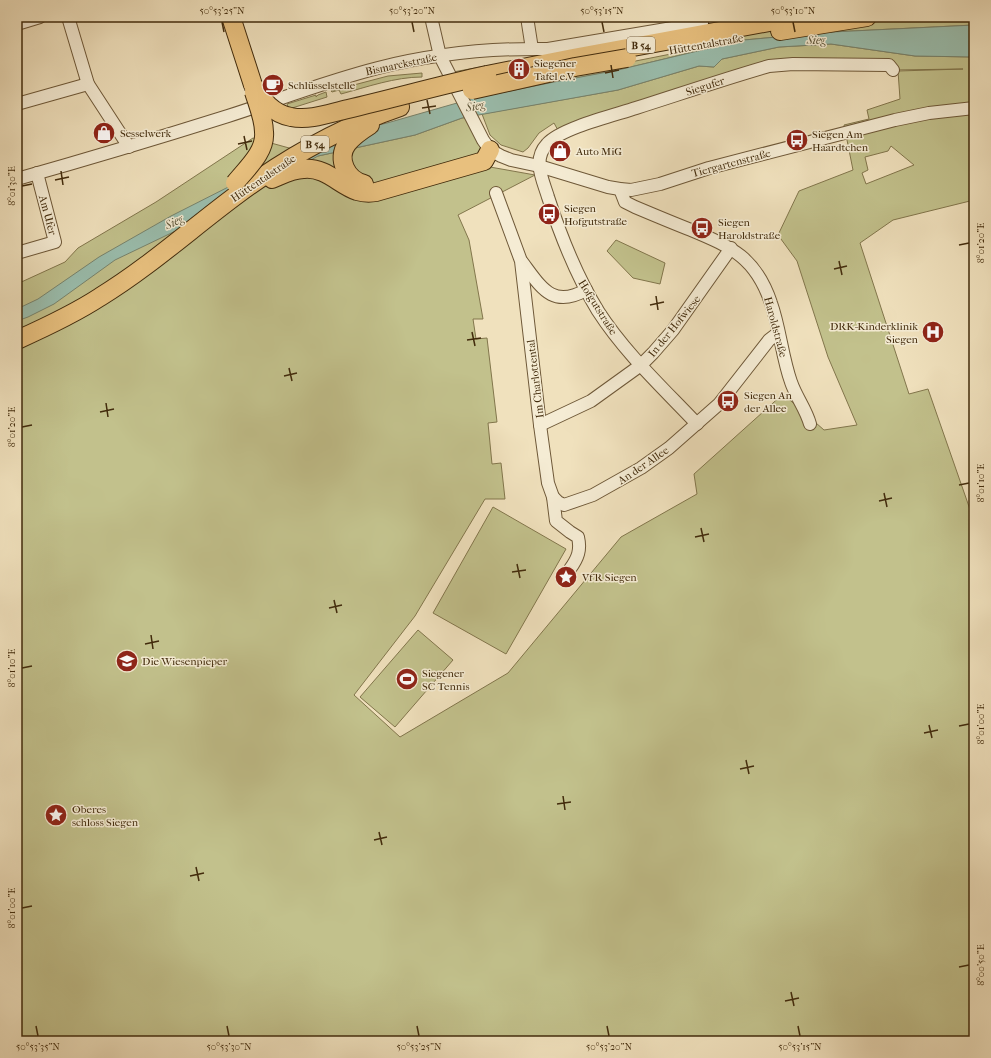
<svg xmlns="http://www.w3.org/2000/svg" width="991" height="1058" font-family="'IM FELL French Canon',serif">
  <rect width="100%" height="100%" fill="#f0e1bd"/>
  <filter id="stains"><feTurbulence type="fractalNoise" baseFrequency=".005" numOctaves="4"/><feColorMatrix values="0 0 0 0 .2 0 0 0 0 .09 0 0 0 0 .02 0 0 0 .5 -.17"/></filter>
  <radialGradient id="worn" r=".72"><stop offset=".6" stop-color="#630" stop-opacity="0"/><stop offset="1" stop-color="#630" stop-opacity=".3"/></radialGradient>
  <g fill="#c2c18c" stroke="#82764c" fill-rule="evenodd">
    <path d="M 774,17 L 974,17 L 974,25 L 832,32 L 744,40 L 618,70 L 468,100 L 453,72 L 686,30 ZM 682,33 L 686,51 L 550,78 Z"/>
    <path d="M 831,44 L 915,56 L 974,57 L 974,200 L 893,220 L 860,243 L 909,394 L 928,389 L 973,518 L 974,533 L 974,1041 L 17,1041 L 17,284 L 65,262 L 78,248 L 156,202 L 253,138 L 318,156 L 415,135 L 462,118 L 476,116 L 490,167 L 535,175 L 458,215 L 469,240 L 483,319 L 473,319 L 476,339 L 487,338 L 497,422 L 488,423 L 492,464 L 501,463 L 505,499 L 485,499 L 415,616 L 354,695 L 400,737 L 508,673 L 621,537 L 697,494 L 694,474 L 783,394 L 824,430 L 857,425 L 828,357 L 797,261 L 778,235 L 799,191 L 853,170 L 844,125 L 869,119 L 867,110 L 900,99 L 898,71 L 963,69 L 893,70 L 793,64 L 560,134 L 554,123 L 539,133 L 528,148 L 523,152 L 501,145 L 490,135 L 482,114 L 618,90 L 699,66 L 714,67 L 722,59 L 779,47 ZM 891,146 L 914,165 L 866,184 L 862,173 L 868,170 L 865,157 L 888,151 Z"/>
    <path d="M 422,73 L 422,77 C 395,77 367,87 341,94 L 339,90 L 332,92 L 331,91 L 388,76 Z"/>
    <path d="M 326,92 L 327,97 L 289,109 L 287,104 L 316,95 L 316,97 L 318,95 Z"/>
    <path d="M 616,240 L 665,263 L 660,284 L 633,278 L 607,251 Z"/>
    <path d="M 493,507 L 566,549 L 506,654 L 433,613 Z"/>
    <path d="M 418,630 L 453,660 L 395,727 L 360,697 Z"/>
  </g>
  <path fill="#9abeae" stroke="#77836d" d="M 974,25 L 974,57 L 915,56 L 831,44 L 779,47 L 722,59 L 714,67 L 699,66 L 618,90 L 462,118 L 415,135 L 318,156 L 238,201 L 115,260 L 54,304 L 28,317 L 17,321 L 17,309 L 38,299 L 99,257 L 171,216 L 252,175 L 315,140 L 387,123 L 471,99 L 554,82 L 618,70 L 744,40 L 832,32 Z"/>
  <g fill="none" stroke-linecap="round" stroke-linejoin="round">
    <g stroke="#6e5838" stroke-width="14">
      <g id="minor">
        <path d="M 68,17 L 88,84 L 129,147"/>
        <path d="M 431,17 L 440,56 L 483,140 L 490,150 L 501,156 L 511,160 L 539,166 L 608,187 L 620,189 L 631,190 L 660,184 L 709,168 L 895,120 L 929,113 L 974,108"/>
        <path d="M 527,17 L 532,49"/>
        <path d="M 17,24 L 40,17"/>
        <path d="M 17,104 L 88,84"/>
        <path d="M 17,179 C 88,159 158,138 228,116 C 278,100 327,81 378,68 C 433,54 491,48 548,49 L 702,23"/>
        <path d="M 620,189 L 625,202 L 635,207 C 654,215 673,223 691,230 C 732,247 756,258 771,303 C 780,328 782,357 791,382 C 796,397 806,409 810,424"/>
        <path d="M 496,193 L 521,261 L 540,425 L 548,483 L 553,497 L 556,521 L 570,532 L 578,537 C 581,550 578,558 570,569"/>
        <path d="M 17,253 L 55,242 L 37,173"/>
        <path d="M 522,262 C 541,287 552,309 586,290"/>
        <path d="M 697,424 C 663,388 625,353 598,311 C 576,275 561,237 548,197 C 543,180 532,160 547,144 C 561,128 615,115 636,108 C 680,94 724,79 769,66 L 793,64 L 889,65 L 893,70"/>
        <path d="M 540,425 L 591,401 L 641,365 L 653,353 L 673,330 L 731,248"/>
        <path d="M 553,497 L 558,502 L 564,505 L 593,495 L 641,468 L 669,448 L 719,404 L 769,340 L 778,333"/>
      </g>
    </g>
    <g stroke="#422b0c" stroke-width="20">
      <g id="highway">
        <path d="M 231,17 L 253,85"/>
        <path d="M 780,31 L 867,17"/>
        <path d="M 487,75 L 573,58 L 796,17"/>
        <path d="M 272,179 C 282,175 292,169 304,169 C 326,167 339,185 357,191 C 364,193 370,193 376,192 L 484,161 L 490,150"/>
        <path d="M 364,184 C 347,180 336,159 347,144 C 353,136 362,130 370,125"/>
        <path d="M 17,340 C 46,327 74,314 100,297 C 149,267 192,228 238,194 C 288,157 341,127 400,107"/>
      </g>
    </g>
    <use href="#minor" stroke="#f5ecd4" stroke-width="12"/>
    <use href="#highway" stroke="#e8c07e" stroke-width="18"/>
    <g stroke="#422b0c" stroke-width="20" stroke-linecap="butt">
      <g id="highway-bridge">
        <path d="M 253,85 C 262,100 273,114 291,117 C 310,121 330,113 348,109 C 395,98 441,85 487,75"/>
        <path d="M 472,90 L 575,67 L 627,58"/>
        <path d="M 235,183 C 246,169 266,152 264,132 C 264,119 258,105 254,92"/>
      </g>
    </g>
    <use href="#highway-bridge" stroke="#e8c07e" stroke-width="18"/>
  </g>
  <path fill="none" stroke="#422b0c" stroke-width="1.5" d="M 222,22 L 224,32M 412,22 L 414,32M 602,22 L 604,32M 793,22 L 795,32M 611,65 L 613,78M 605,73 L 619,70M 427,100 L 430,114M 422,108 L 436,106M 244,136 L 247,150M 238,144 L 252,141M 61,171 L 63,185M 55,180 L 69,177M 22,186 L 32,184M 959,245 L 969,243M 839,261 L 842,275M 834,269 L 847,266M 656,296 L 658,310M 650,305 L 664,302M 472,332 L 475,346M 467,340 L 481,338M 289,368 L 292,381M 284,376 L 297,373M 106,403 L 108,417M 100,412 L 114,409M 22,427 L 32,425M 959,485 L 969,483M 884,493 L 887,507M 879,501 L 892,498M 701,528 L 704,542M 695,537 L 709,534M 517,564 L 520,578M 512,572 L 526,570M 334,600 L 337,613M 329,608 L 342,605M 151,635 L 153,649M 145,644 L 159,641M 22,668 L 32,666M 929,725 L 932,738M 959,726 L 969,724M 924,733 L 938,730M 746,760 L 749,774M 740,769 L 754,766M 563,796 L 565,810M 557,804 L 571,802M 379,832 L 382,845M 374,840 L 387,837M 196,867 L 199,881M 190,876 L 204,873M 22,908 L 32,906M 959,967 L 969,965M 791,992 L 794,1006M 785,1001 L 799,998M 36,1026 L 38,1036M 227,1026 L 229,1036M 417,1026 L 419,1036M 607,1026 L 609,1036M 798,1026 L 800,1036"/>
  <defs>
    <g id="building-disc" transform="scale(1.15)"><circle r="9.5" fill="#8f2418" stroke="#f5ecd4"/><path d="M-4-6H4V6H1V3H-1V6H-4ZM-2.5-4.3h1.7v1.8h-1.7ZM.8-4.3h1.7v1.8H.8ZM-2.5-1h1.7V.8h-1.7ZM.8-1h1.7V.8H.8Z" fill="#fff"/></g>
    <g id="cafe-disc" transform="scale(1.15)"><circle r="9.5" fill="#8f2418" stroke="#f5ecd4"/><path d="M-5.5-4.5H6V0H3Q3 3.5 0 3.5H-2.5Q-5.5 3.5-5.5 0ZM3-3.2v2h1.7v-2ZM-6 4.5H4V6H-6Z" fill="#fff"/></g>
    <g id="shop-disc" transform="scale(1.15)"><circle r="9.5" fill="#8f2418" stroke="#f5ecd4"/><path d="M-5-2.5h2.3a2.7 3.5 0 0 1 5.4 0H5L5.5 6h-11ZM-1.5-2.5h3a1.5 2.3 0 0 0-3 0Z" fill="#fff"/></g>
    <g id="bus-disc" transform="scale(1.15)"><circle r="9.5" fill="#8f2418" stroke="#f5ecd4"/><path d="M-5-6H5V4H4V6H2V4H-2V6H-4V4H-5ZM-3.5-4V0h7V-4ZM-3.5 1.2v1.5H-2V1.2ZM2 1.2v1.5H3.5V1.2Z" fill="#fff"/></g>
    <g id="hospital-disc" transform="scale(1.15)"><circle r="9.5" fill="#8f2418" stroke="#f5ecd4"/><path d="M-5-5h3v3.5h4V-5h3V5h-3V1.5h-4V5h-3Z" fill="#fff"/></g>
    <g id="sight-disc" transform="scale(1.15)"><circle r="9.5" fill="#8f2418" stroke="#f5ecd4"/><path d="M0-6L1.8-2.2L6-1.7L2.9 1.2L3.7 5.4L0 3.3L-3.7 5.4L-2.9 1.2L-6-1.7L-1.8-2.2Z" fill="#fff"/></g>
    <g id="school-disc" transform="scale(1.15)"><circle r="9.5" fill="#8f2418" stroke="#f5ecd4"/><path d="M0-5L7-2L0 1L-7-2ZM-4 1L0 2.5L4 1V4Q0 6-4 4Z" fill="#fff"/></g>
    <g id="stadium-disc" transform="scale(1.15)"><circle r="9.5" fill="#8f2418" stroke="#f5ecd4"/><path d="M0-5a6.5 5 0 1 0 0 10a6.5 5 0 1 0 0-10ZM-3.5-1.8h7v3.6h-7Z" fill="#fff"/></g>
  </defs>
  <g fill-rule="evenodd">
    <use href="#building-disc" x="519" y="69"/>
    <use href="#cafe-disc" x="273" y="85"/>
    <use href="#shop-disc" x="104" y="133"/>
    <use href="#bus-disc" x="797" y="140"/>
    <use href="#shop-disc" x="560" y="151"/>
    <use href="#bus-disc" x="549" y="214"/>
    <use href="#bus-disc" x="702" y="228"/>
    <use href="#hospital-disc" x="933" y="332"/>
    <use href="#bus-disc" x="728" y="401"/>
    <use href="#sight-disc" x="566" y="577"/>
    <use href="#school-disc" x="127" y="661"/>
    <use href="#stadium-disc" x="407" y="679"/>
    <use href="#sight-disc" x="56" y="815"/>
  </g>
  <g text-anchor="middle" stroke-width="3" stroke-linejoin="round" paint-order="stroke">
    <g fill="#f5ecd4" stroke="#786548" stroke-width="1">
      <rect x="627" y="37" width="28" height="16" rx="3"/>
      <rect x="301" y="136" width="28" height="16" rx="3"/>
    </g>
    <g font-size="10" font-weight="bold" fill="#422b0c">
      <text x="641" y="49">B 54</text>
      <text x="315" y="148">B 54</text>
    </g>
    <g font-size="11" fill="#422b0c" stroke="#f5ecd4">
      <text transform="translate(706 44) rotate(-10)" y="4">Hüttentalstraße</text>
      <text transform="translate(401 64) rotate(-12)" y="4">Bismarckstraße</text>
      <text transform="translate(705 86) rotate(-18)" y="4">Siegufer</text>
      <text transform="translate(731 163) rotate(-15)" y="4">Tiergartenstraße</text>
      <text transform="translate(263 178) rotate(-34)" y="4">Hüttentalstraße</text>
      <text transform="translate(48 215) rotate(75)" y="4">Am Ufer</text>
      <text transform="translate(598 307) rotate(58)" y="4">Hofgutstraße</text>
      <text transform="translate(674 326) rotate(-51)" y="4">In der Hofwiese</text>
      <text transform="translate(776 327) rotate(75)" y="4">Haroldstraße</text>
      <text transform="translate(535 379) rotate(-97)" y="4">Im Charlottental</text>
      <text transform="translate(643 465) rotate(-34)" y="4">An der Allee</text>
    </g>
    <g font-size="11" fill="#422b0c" stroke="#f5ecd4" text-anchor="start">
      <text x="534" y="67">Siegener<tspan x="534" dy="13">Tafel e.V.</tspan></text>
      <text x="288" y="89">Schlüsselstelle</text>
      <text x="120" y="137">Sesselwerk</text>
      <text x="812" y="138">Siegen Am<tspan x="812" dy="13">Haardtchen</tspan></text>
      <text x="576" y="155">Auto MiG</text>
      <text x="564" y="212">Siegen<tspan x="564" dy="13">Hofgutstraße</tspan></text>
      <text x="718" y="226">Siegen<tspan x="718" dy="13">Haroldstraße</tspan></text>
      <text x="918" y="330" text-anchor="end">DRK-Kinderklinik<tspan x="918" dy="13">Siegen</tspan></text>
      <text x="744" y="399">Siegen An<tspan x="744" dy="13">der Allee</tspan></text>
      <text x="582" y="581">VfR Siegen</text>
      <text x="142" y="665">Die Wiesenpieper</text>
      <text x="422" y="677">Siegener<tspan x="422" dy="13">SC Tennis</tspan></text>
      <text x="72" y="813">Oberes<tspan x="72" dy="13">schloss Siegen</tspan></text>
    </g>
    <g font-size="12" font-style="italic" fill="#585034" stroke="#f5ecd4">
      <text transform="translate(816 40) rotate(-1)" y="4">Sieg</text>
      <text transform="translate(475 106) rotate(-12)" y="4">Sieg</text>
      <text transform="translate(174 222) rotate(-26)" y="4">Sieg</text>
    </g>
  </g>
  <rect width="991" height="1058" fill="none" stroke="#f0e1bd" stroke-width="44"/>
  <rect x="22" y="22" width="947" height="1014" fill="none" stroke="#422b0c" stroke-width="1.5"/>
  <g font-size="10" text-anchor="middle" fill="#422b0c">
    <text x="222" y="14">50°53'25"N</text>
    <text x="412" y="14">50°53'20"N</text>
    <text x="602" y="14">50°53'15"N</text>
    <text x="793" y="14">50°53'10"N</text>
    <text transform="translate(11 186) rotate(-90)" y="4">8°01'30"E</text>
    <text transform="translate(980 243) rotate(-90)" y="4">8°01'20"E</text>
    <text transform="translate(11 427) rotate(-90)" y="4">8°01'20"E</text>
    <text transform="translate(980 483) rotate(-90)" y="4">8°01'10"E</text>
    <text transform="translate(11 668) rotate(-90)" y="4">8°01'10"E</text>
    <text transform="translate(980 724) rotate(-90)" y="4">8°01'00"E</text>
    <text transform="translate(11 908) rotate(-90)" y="4">8°01'00"E</text>
    <text transform="translate(980 965) rotate(-90)" y="4">8°00'50"E</text>
    <text x="38" y="1050">50°53'35"N</text>
    <text x="229" y="1050">50°53'30"N</text>
    <text x="419" y="1050">50°53'25"N</text>
    <text x="609" y="1050">50°53'20"N</text>
    <text x="800" y="1050">50°53'15"N</text>
  </g>
  <rect width="100%" height="100%" filter="url(#stains)"/>
  <rect width="100%" height="100%" fill="url(#worn)"/>
</svg>
